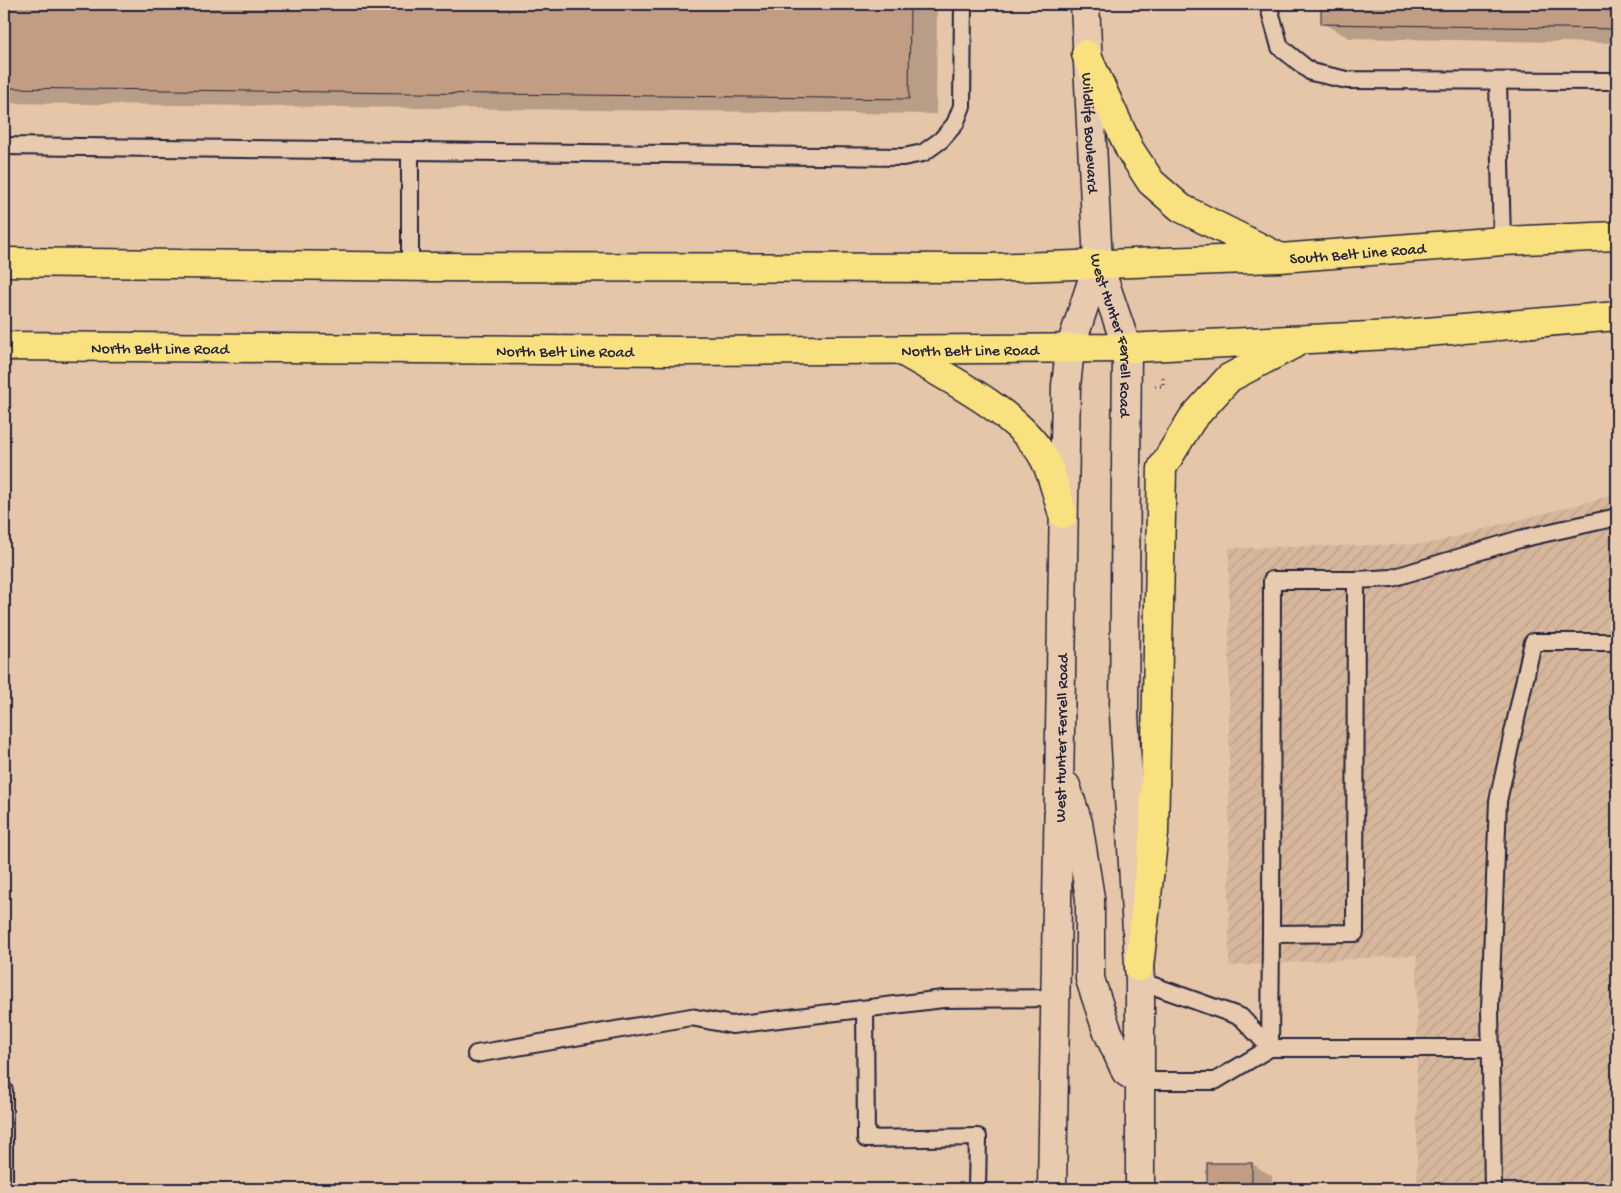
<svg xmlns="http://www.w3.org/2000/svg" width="1621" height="1193" font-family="'Gochi Hand',sans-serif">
  <defs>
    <pattern id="industrial-furrows" width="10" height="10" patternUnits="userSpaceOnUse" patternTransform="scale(1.25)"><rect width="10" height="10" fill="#d7b79c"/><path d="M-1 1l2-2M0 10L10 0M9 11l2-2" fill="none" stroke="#b89d87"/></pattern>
  </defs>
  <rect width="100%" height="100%" fill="#e6c6a9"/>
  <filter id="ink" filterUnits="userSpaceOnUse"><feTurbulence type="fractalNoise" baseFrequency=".02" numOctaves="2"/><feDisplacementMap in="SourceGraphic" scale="10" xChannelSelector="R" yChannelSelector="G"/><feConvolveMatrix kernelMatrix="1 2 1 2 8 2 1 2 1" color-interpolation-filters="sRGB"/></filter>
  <g filter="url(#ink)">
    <path fill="url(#industrial-furrows)" d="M 1617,494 L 1617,1189 L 1417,1189 L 1417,955 L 1229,966 L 1229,548 L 1428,544 Z"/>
    <g fill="#0003">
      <path d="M 4,4 L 937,4 L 936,114 L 4,103 Z"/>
      <path d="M 1323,4 L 1617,4 L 1617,43 L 1349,38 L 1322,23 Z"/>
      <path d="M 1208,1164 L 1252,1164 L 1272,1176 L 1272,1189 L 1208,1189 Z"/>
    </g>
    <g fill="#c29d83" stroke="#22223b">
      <path d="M 4,4 L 910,4 L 909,99 L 4,88 Z"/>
      <path d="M 1321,4 L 1617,4 L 1617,29 L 1321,24 Z"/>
      <rect x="1207" y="1163" width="45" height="26"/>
    </g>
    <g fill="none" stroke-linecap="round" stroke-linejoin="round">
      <g stroke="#22223b" stroke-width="20">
        <g id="lane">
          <path d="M 1268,4 L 1280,47 L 1311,72 L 1347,80 L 1617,81"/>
          <path d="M 1498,81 L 1502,241"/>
          <path d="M 4,146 L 903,157 L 923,153 L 941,140 L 955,124 L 962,106 L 963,4"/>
          <path d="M 410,152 L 410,267"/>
          <path d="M 1271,934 L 1272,580 L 1356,580"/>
          <path d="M 1140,981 L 1241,1017 L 1270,1048"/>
          <path d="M 865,1009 L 866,1139 L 978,1137 L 977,1189"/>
          <path d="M 1270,1048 L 1271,934 L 1355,933 L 1356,580 L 1392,578 L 1520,539 L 1617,517"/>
          <path d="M 476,1054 L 691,1017 L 732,1025 L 943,999 L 1055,998"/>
          <path d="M 1141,1081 L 1215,1081 L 1270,1048 L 1491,1048"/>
          <path d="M 4,1090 L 4,1189"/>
          <path d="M 1493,1189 L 1490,1008 L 1498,801 L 1533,642 L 1617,642"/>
        </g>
      </g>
      <g stroke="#22223b" stroke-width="31">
        <g id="secondary">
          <path id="s1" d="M 1085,4 L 1098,263 L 1127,348 L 1124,714 L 1140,981 L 1140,1189"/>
          <path d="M 1066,786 L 1078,823 L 1090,898 L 1090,979 L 1107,1030 L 1126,1072 L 1141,1081"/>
          <path id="s2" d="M 1052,1189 L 1066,386 L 1070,349 L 1098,263"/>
        </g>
      </g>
      <g stroke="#22223b" stroke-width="31">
        <g id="primary">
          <path d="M 1086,54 L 1130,150 L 1151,182 L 1181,208 L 1277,256"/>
          <path id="s3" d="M 4,262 L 431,267 L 988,268 L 1280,258 L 1502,241 L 1617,236"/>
          <path id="s4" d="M 4,346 L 683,351 L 1127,348 L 1391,335 L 1617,316"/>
          <path d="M 900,350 C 944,376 1022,414 1045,460 C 1053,476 1057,496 1063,514"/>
          <path d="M 1139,967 L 1154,833 L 1162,468 L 1192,419 L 1229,378 L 1294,344"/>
        </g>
      </g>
      <path stroke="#22223b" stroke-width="3" stroke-dasharray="1 4" stroke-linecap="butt" d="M 1155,386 L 1163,386 L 1163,376"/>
      <use href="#lane" stroke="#e8caaf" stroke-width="16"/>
      <use href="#secondary" stroke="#e8caaf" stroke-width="28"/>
      <use href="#primary" stroke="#fae180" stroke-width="28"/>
    </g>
  </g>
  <g text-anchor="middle" stroke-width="5" stroke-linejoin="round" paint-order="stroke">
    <g font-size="16" fill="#22223b" stroke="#e8caaf">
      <text dy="6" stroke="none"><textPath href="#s1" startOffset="129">Wildlife Boulevard</textPath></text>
      <text dy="6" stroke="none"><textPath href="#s3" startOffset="1354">South Belt Line Road</textPath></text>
      <text dy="6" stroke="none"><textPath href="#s4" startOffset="156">North Belt Line Road</textPath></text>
      <text dy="6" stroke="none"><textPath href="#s4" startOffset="966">North Belt Line Road</textPath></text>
      <text dy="6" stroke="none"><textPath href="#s4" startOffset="561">North Belt Line Road</textPath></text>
      <text dy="6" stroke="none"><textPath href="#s1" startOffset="334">West Hunter Ferrell Road</textPath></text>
      <text dy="6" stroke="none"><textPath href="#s2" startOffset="451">West Hunter Ferrell Road</textPath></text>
    </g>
  </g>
  <rect width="1621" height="1193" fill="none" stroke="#e8caaf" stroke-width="20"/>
  <rect x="10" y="10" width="1601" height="1173" fill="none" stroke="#22223b" stroke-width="2" filter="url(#ink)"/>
</svg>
